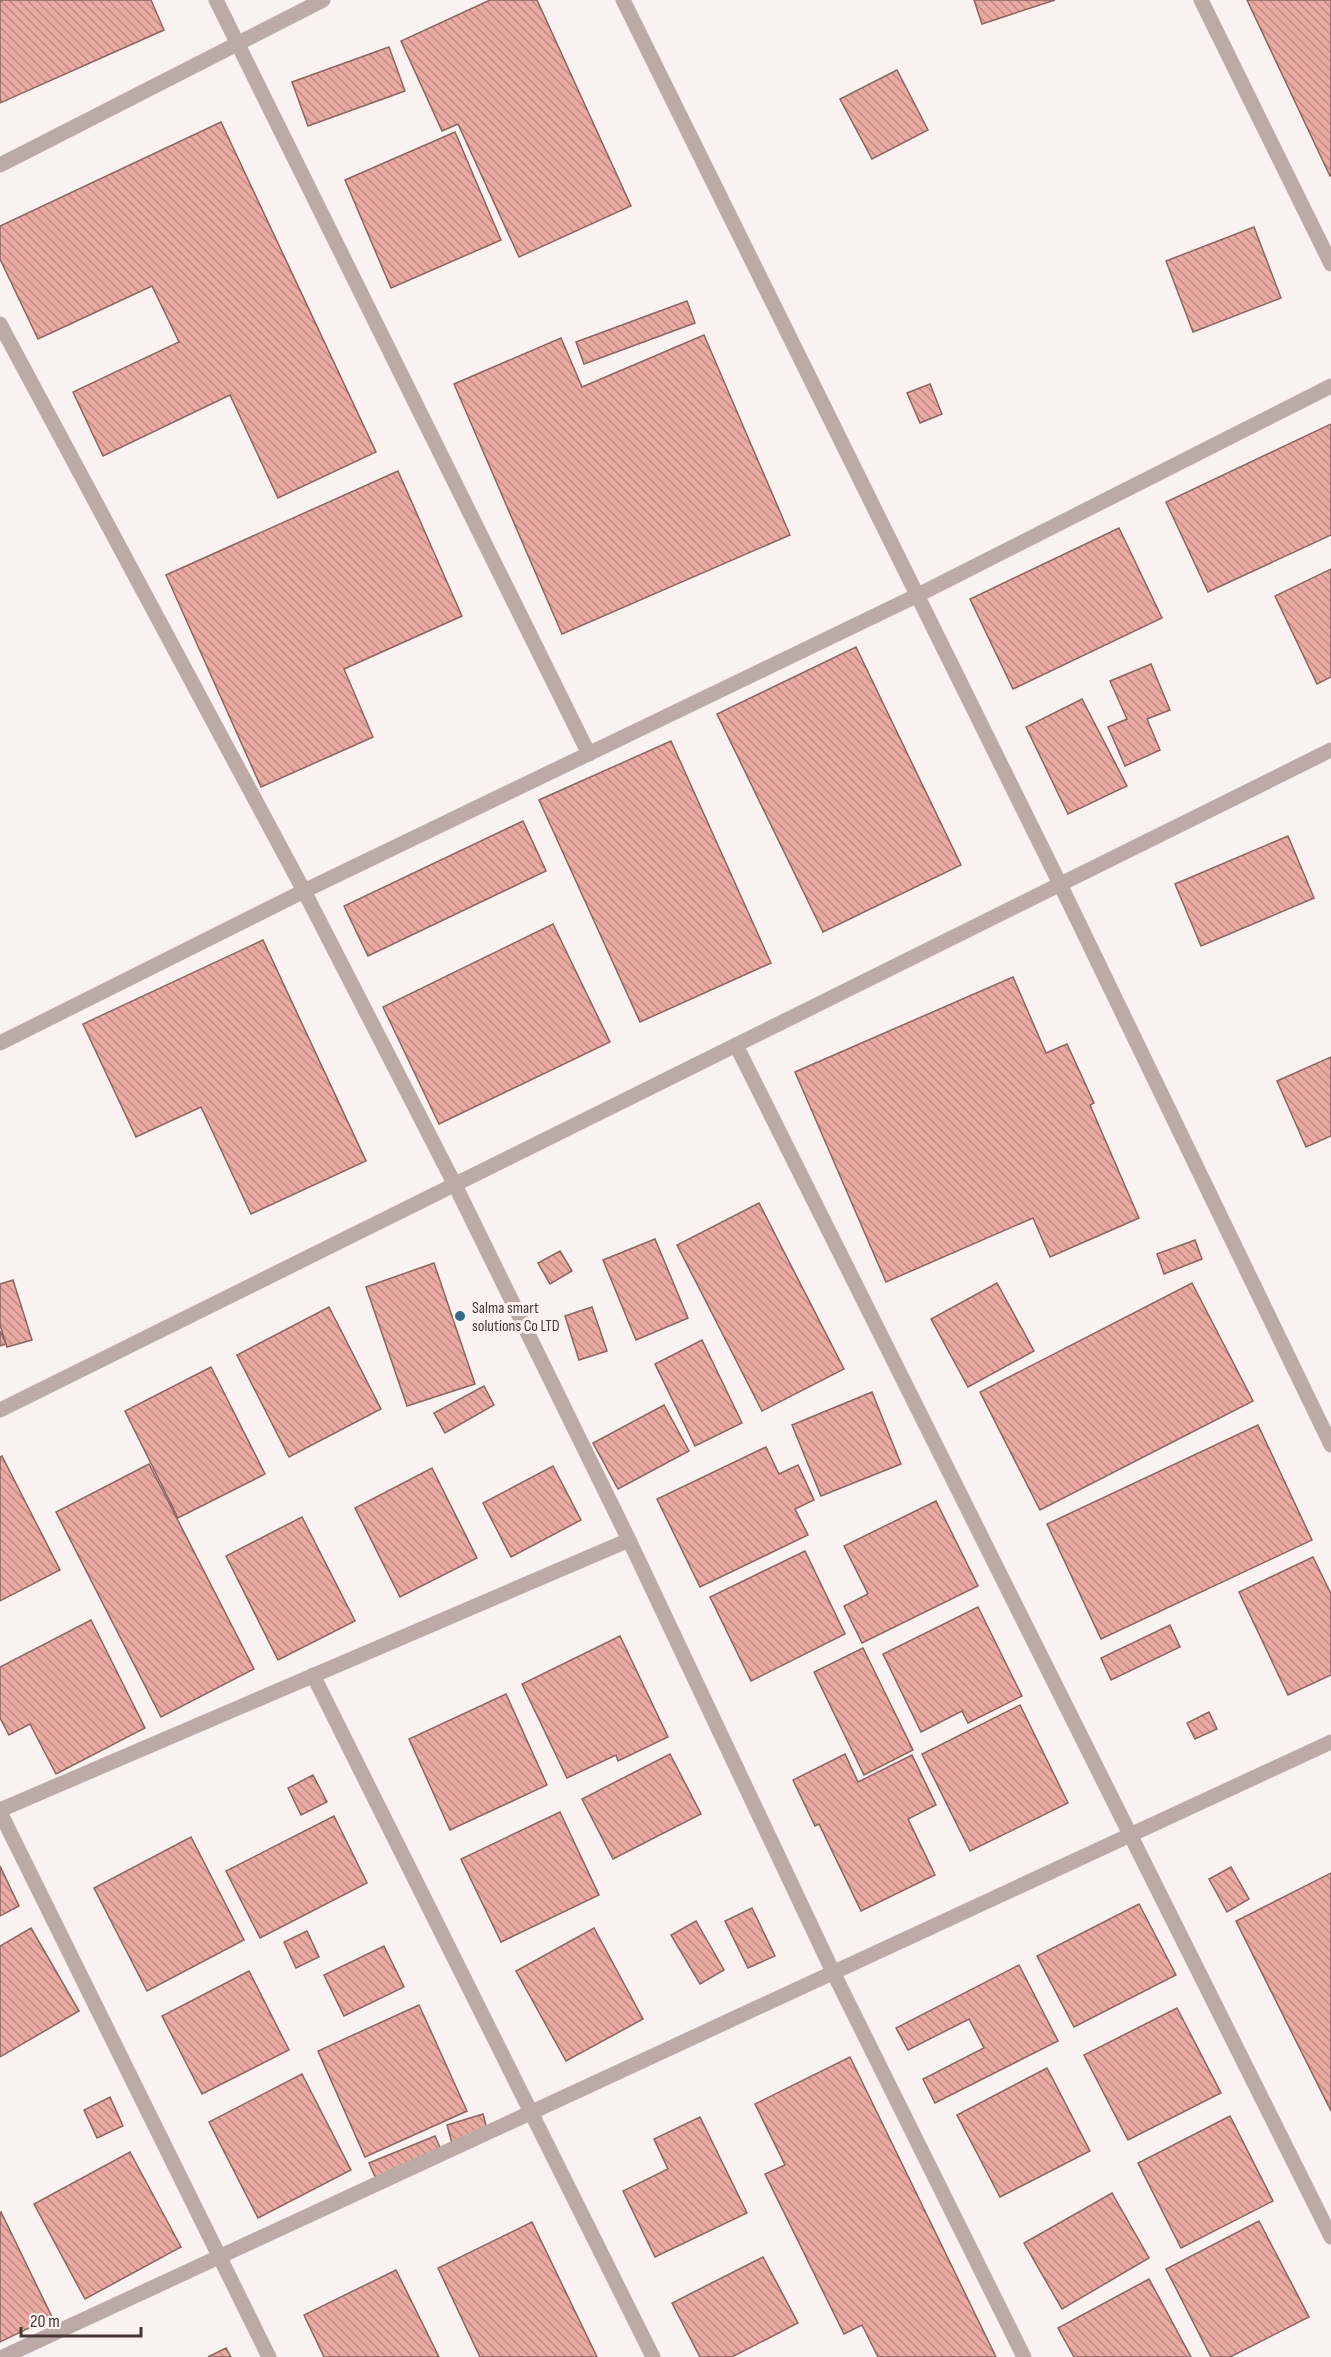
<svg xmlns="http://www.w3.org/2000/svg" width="1331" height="2357" font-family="'Sofia Sans Condensed',sans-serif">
  <defs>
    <pattern id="building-back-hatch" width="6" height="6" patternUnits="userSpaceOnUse" patternTransform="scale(1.5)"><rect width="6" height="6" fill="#eaaaa2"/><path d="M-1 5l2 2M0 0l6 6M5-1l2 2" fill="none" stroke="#bf8b85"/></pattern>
  </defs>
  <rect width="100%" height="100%" fill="#faf2f0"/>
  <g fill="url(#building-back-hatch)" stroke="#8a6661" stroke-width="1.5">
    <path d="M 0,0 L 151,0 L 164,30 L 0,103 Z"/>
    <path d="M 490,0 L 537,0 L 631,206 L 519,257 L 458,124 L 442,131 L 401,41 Z"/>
    <path d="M 974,0 L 1055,0 L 982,24 Z"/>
    <path d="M 1247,0 L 1331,0 L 1331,176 L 1330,176 Z"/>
    <path d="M 389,47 L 405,91 L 308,126 L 292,82 Z"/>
    <path d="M 897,70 L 928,130 L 872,159 L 840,99 Z"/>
    <path d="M 221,122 L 376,452 L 278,498 L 230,395 L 103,456 L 73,392 L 179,342 L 152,286 L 38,339 L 0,259 L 0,226 Z"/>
    <path d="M 455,132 L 501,240 L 391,288 L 345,180 Z"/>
    <path d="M 1254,227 L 1281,298 L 1193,332 L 1166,261 Z"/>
    <path d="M 687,301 L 695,323 L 584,364 L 576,342 Z"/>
    <path d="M 704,335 L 790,535 L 562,634 L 454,384 L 561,338 L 582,387 Z"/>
    <path d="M 930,384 L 942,414 L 920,423 L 907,393 Z"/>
    <path d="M 1331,424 L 1331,535 L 1208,592 L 1166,502 Z"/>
    <path d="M 398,471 L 462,616 L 344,669 L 373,737 L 261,787 L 166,575 Z"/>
    <path d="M 1119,528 L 1162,618 L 1013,689 L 970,599 Z"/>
    <path d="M 1331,569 L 1331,677 L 1317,684 L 1275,596 Z"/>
    <path d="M 856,647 L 961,865 L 823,932 L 717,714 Z"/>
    <path d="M 1151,664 L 1170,710 L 1147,719 L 1160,750 L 1125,766 L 1108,727 L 1127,719 L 1110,681 Z"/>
    <path d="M 1082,699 L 1127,786 L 1068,814 L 1026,727 Z"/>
    <path d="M 671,741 L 771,963 L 640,1022 L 539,800 Z"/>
    <path d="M 523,821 L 546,871 L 368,956 L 344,906 Z"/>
    <path d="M 1288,836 L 1314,898 L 1201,946 L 1175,884 Z"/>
    <path d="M 553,924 L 610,1042 L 439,1124 L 383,1007 Z"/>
    <path d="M 263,940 L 366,1161 L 251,1214 L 201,1107 L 136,1137 L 83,1024 Z"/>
    <path d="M 1013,977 L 1046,1053 L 1067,1044 L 1094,1103 L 1090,1105 L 1139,1218 L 1050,1257 L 1033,1218 L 886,1282 L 795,1072 Z"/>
    <path d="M 1331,1057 L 1331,1136 L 1306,1147 L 1277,1081 Z"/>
    <path d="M 759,1203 L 844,1369 L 762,1411 L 677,1245 Z"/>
    <path d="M 655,1239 L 688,1318 L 636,1340 L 603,1260 Z"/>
    <path d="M 1195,1240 L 1202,1259 L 1164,1274 L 1157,1254 Z"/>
    <path d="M 560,1251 L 572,1271 L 550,1284 L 538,1263 Z"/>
    <path d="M 434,1263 L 475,1384 L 407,1406 L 366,1287 Z"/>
    <path d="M 13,1280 L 32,1340 L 7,1347 L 0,1325 L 0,1284 Z"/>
    <path d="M 997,1283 L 1034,1351 L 968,1387 L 931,1319 Z"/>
    <path d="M 1192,1283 L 1253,1401 L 1040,1510 L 980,1392 Z"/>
    <path d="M 329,1307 L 381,1409 L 289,1457 L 237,1355 Z"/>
    <path d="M 592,1307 L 607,1351 L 579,1360 L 565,1316 Z"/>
    <path d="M 0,1331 L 6,1344 L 0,1346 Z"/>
    <path d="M 702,1340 L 742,1423 L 695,1446 L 655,1364 Z"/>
    <path d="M 211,1367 L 265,1474 L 178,1518 L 125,1411 Z"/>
    <path d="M 484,1386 L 494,1405 L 445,1433 L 434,1413 Z"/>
    <path d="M 872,1392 L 901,1464 L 821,1496 L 792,1425 Z"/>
    <path d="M 664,1405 L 689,1451 L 618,1489 L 593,1443 Z"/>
    <path d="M 1258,1425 L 1312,1540 L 1101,1639 L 1047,1524 Z"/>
    <path d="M 766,1447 L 779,1474 L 798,1465 L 814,1500 L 795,1509 L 808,1535 L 700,1587 L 657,1499 Z"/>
    <path d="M 2,1456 L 60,1570 L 0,1601 L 0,1457 Z"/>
    <path d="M 149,1464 L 254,1669 L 161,1717 L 56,1512 Z"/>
    <path d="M 553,1466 L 581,1520 L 511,1557 L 483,1503 Z"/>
    <path d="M 432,1468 L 477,1558 L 400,1597 L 355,1508 Z"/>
    <path d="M 936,1501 L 978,1586 L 862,1643 L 844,1606 L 868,1594 L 844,1546 Z"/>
    <path d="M 302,1517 L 355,1621 L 278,1660 L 226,1556 Z"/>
    <path d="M 805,1551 L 845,1634 L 751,1681 L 710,1597 Z"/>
    <path d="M 1313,1557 L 1331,1594 L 1331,1675 L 1288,1695 L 1239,1592 Z"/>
    <path d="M 978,1607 L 1022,1696 L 968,1723 L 962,1711 L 921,1732 L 883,1654 Z"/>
    <path d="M 91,1620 L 145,1728 L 56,1774 L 30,1724 L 9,1735 L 0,1718 L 0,1667 Z"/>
    <path d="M 1170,1625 L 1180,1647 L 1111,1680 L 1101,1658 Z"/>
    <path d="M 620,1636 L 668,1737 L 618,1761 L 616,1755 L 567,1778 L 522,1684 Z"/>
    <path d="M 863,1648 L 913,1750 L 864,1775 L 814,1672 Z"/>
    <path d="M 506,1694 L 547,1785 L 450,1830 L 409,1739 Z"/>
    <path d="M 1020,1705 L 1068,1803 L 970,1851 L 922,1754 Z"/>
    <path d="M 1209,1712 L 1217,1729 L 1195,1739 L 1187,1723 Z"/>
    <path d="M 670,1754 L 701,1814 L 613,1859 L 582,1799 Z"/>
    <path d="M 845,1754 L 858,1782 L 912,1755 L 936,1805 L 908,1819 L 935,1875 L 861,1911 L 819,1824 L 815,1826 L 793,1780 Z"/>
    <path d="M 313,1775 L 327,1802 L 301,1815 L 288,1788 Z"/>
    <path d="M 560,1812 L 599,1895 L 501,1942 L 461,1859 Z"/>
    <path d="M 334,1816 L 367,1883 L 260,1938 L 226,1871 Z"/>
    <path d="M 191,1837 L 244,1940 L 147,1991 L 94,1888 Z"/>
    <path d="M 0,1866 L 19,1906 L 0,1916 Z"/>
    <path d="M 1231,1867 L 1249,1899 L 1227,1912 L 1209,1879 Z"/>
    <path d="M 1331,1873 L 1331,2111 L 1236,1921 Z"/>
    <path d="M 1139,1904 L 1176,1975 L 1074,2027 L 1037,1956 Z"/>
    <path d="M 752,1908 L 775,1956 L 748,1968 L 725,1921 Z"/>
    <path d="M 696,1921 L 724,1970 L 700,1984 L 671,1935 Z"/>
    <path d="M 31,1928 L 79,2011 L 0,2057 L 0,1946 Z"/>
    <path d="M 594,1928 L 643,2019 L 566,2061 L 516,1971 Z"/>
    <path d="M 307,1931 L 319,1957 L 296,1968 L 284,1942 Z"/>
    <path d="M 384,1946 L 404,1987 L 344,2016 L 324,1975 Z"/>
    <path d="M 1019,1965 L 1058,2041 L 935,2103 L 923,2079 L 984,2048 L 969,2019 L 908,2050 L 896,2028 Z"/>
    <path d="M 249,1971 L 289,2050 L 202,2094 L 162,2016 Z"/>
    <path d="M 419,2005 L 467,2111 L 365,2157 L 318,2051 Z"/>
    <path d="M 1177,2008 L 1221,2093 L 1128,2140 L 1084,2055 Z"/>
    <path d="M 850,2057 L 996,2357 L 878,2357 L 862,2325 L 844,2334 L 765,2174 L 785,2165 L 755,2104 Z"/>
    <path d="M 1047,2068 L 1090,2151 L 1000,2197 L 957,2115 Z"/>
    <path d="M 302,2074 L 351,2170 L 258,2218 L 209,2122 Z"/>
    <path d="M 110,2097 L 123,2126 L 97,2138 L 84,2110 Z"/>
    <path d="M 483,2114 L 488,2133 L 452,2143 L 447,2125 Z"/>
    <path d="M 1230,2116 L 1273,2201 L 1181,2248 L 1138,2163 Z"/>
    <path d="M 700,2117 L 747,2213 L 655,2257 L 623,2191 L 668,2169 L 654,2139 Z"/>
    <path d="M 435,2136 L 442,2152 L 376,2179 L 369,2163 Z"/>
    <path d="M 130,2152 L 181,2247 L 85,2299 L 34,2204 Z"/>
    <path d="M 1112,2193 L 1149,2258 L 1062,2309 L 1024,2243 Z"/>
    <path d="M 1,2212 L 52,2317 L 0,2342 L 0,2213 Z"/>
    <path d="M 1259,2221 L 1309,2317 L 1230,2357 L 1211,2357 L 1166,2269 Z"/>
    <path d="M 532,2222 L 597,2357 L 480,2357 L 438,2268 Z"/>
    <path d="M 763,2257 L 798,2323 L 732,2357 L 700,2357 L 672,2303 Z"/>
    <path d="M 396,2270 L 439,2357 L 324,2357 L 304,2315 Z"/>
    <path d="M 1149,2279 L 1191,2357 L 1074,2357 L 1058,2328 Z"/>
    <path d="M 226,2348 L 231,2357 L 208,2357 Z"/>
  </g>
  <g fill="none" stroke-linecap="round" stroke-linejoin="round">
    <g stroke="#bcaaa7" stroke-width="15">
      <path d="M 216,0 L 589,754"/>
      <path d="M 623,0 L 1060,884 L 1331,1445"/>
      <path d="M 1201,0 L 1331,264"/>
      <path d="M 0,165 L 323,0"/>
      <path d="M 0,324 L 304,891 L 455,1185 L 629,1540 L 833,1972 L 1024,2357"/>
      <path d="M 0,1043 L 304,891 L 918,595 L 1331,386"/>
      <path d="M 736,1045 L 1331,2237"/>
      <path d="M 0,1410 L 1331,750"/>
      <path d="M 313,1675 L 653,2357"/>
      <path d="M 0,1810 L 629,1540"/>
      <path d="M 0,1812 L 269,2357"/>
      <path d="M 3,2357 L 1331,1742"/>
    </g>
  </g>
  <circle fill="#336e86" stroke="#faf2f0" stroke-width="2" cx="460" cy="1316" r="6"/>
  <g text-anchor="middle" stroke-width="6" stroke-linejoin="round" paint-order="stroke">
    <g font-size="16" fill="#473735" stroke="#faf2f0" text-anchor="start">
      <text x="472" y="1313">Salma smart<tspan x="472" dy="18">solutions Co LTD</tspan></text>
    </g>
  </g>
  <path d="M21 2327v9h120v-9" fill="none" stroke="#473735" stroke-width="3"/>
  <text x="30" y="2327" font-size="18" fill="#473735" stroke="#faf2f0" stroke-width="4.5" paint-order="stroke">20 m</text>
</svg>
